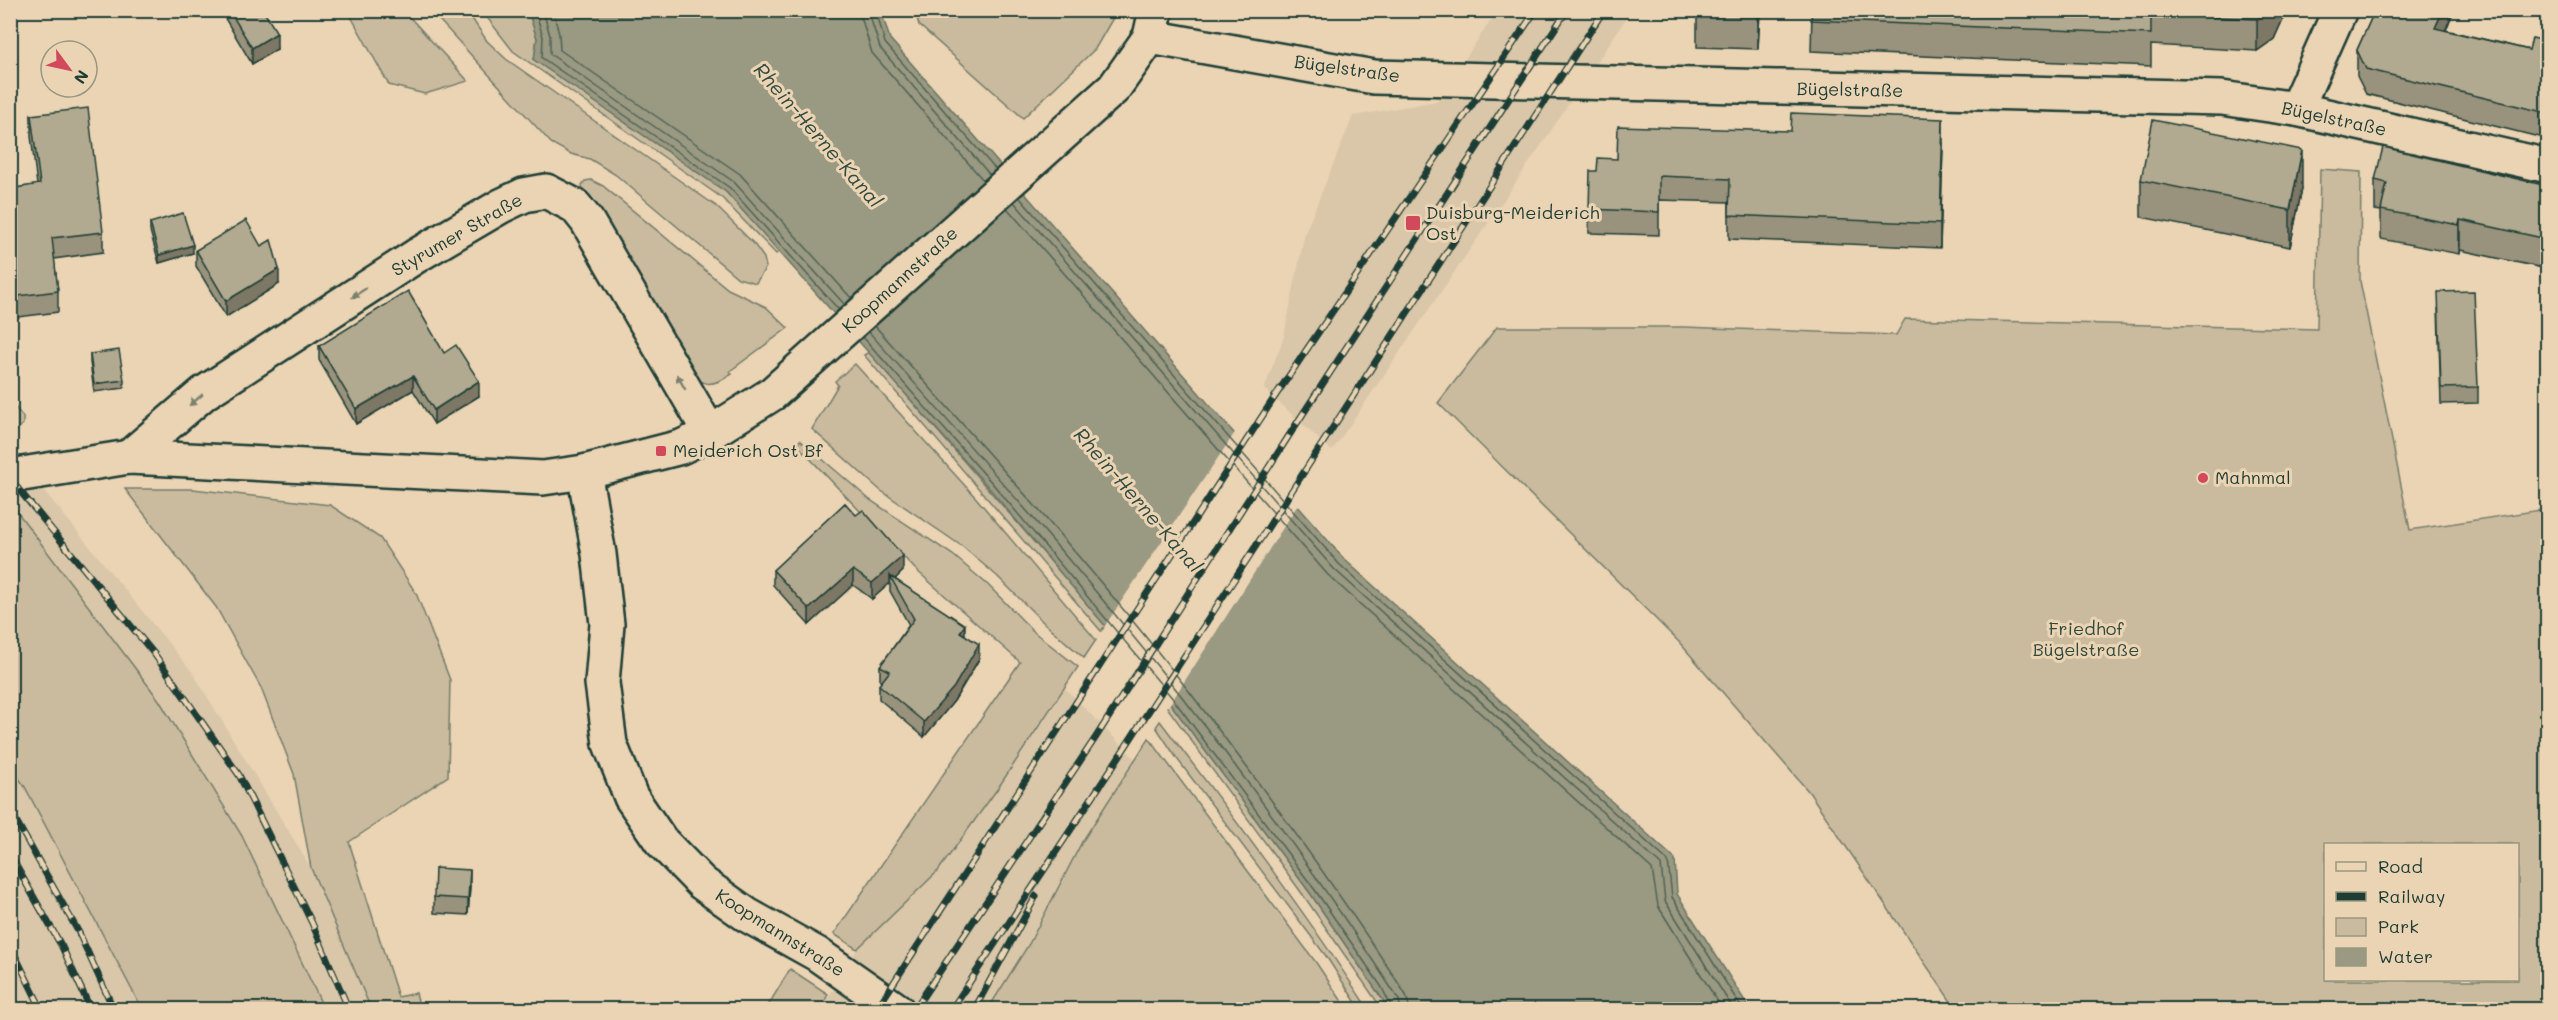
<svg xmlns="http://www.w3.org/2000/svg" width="2558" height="1020" font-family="Mali,sans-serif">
  <rect width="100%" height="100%" fill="#ebd4b4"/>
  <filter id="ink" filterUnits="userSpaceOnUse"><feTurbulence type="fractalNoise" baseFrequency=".0167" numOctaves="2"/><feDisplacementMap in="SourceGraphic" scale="12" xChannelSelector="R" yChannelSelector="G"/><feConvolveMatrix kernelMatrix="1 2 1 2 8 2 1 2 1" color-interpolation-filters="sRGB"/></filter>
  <g filter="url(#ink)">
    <g fill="#dac7a9">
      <path d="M 1497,11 L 1631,11 L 1534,156 L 1332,451 L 1264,389 L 1284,336 L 1305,233 L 1353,116 L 1437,101 Z"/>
      <path d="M 10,449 L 193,673 L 311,868 L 371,1009 L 324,1009 L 242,836 L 159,700 L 11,503 Z"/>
      <path d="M 1064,687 L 1135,759 L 1083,842 L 1029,944 L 988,1009 L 821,1010 L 857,949 L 938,871 L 998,788 Z"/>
      <path d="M 10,767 L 25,787 L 142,1009 L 11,1009 Z"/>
    </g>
    <g fill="#cabb9f" stroke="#747c6a" stroke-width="1.5" fill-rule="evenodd">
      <path d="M 348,11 L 404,11 L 468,81 L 425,94 L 389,85 Z"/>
      <path d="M 431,11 L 467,11 L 487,41 L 506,59 L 716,206 L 754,244 L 764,258 L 766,267 L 756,283 L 738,278 L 616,175 L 590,159 L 571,154 L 551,143 Z"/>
      <path d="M 482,11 L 528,11 L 537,38 L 534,60 L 726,192 L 779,251 L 776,254 L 722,198 L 513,51 Z"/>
      <path d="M 915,11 L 915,10 L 1117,11 L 1095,49 L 1023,118 L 919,25 Z"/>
      <path d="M 2320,169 L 2361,172 L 2360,281 L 2410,530 L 2547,509 L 2547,1009 L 1956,1009 L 1809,792 L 1679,642 L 1438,403 L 1497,327 L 1684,327 L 1896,335 L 1905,319 L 2317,329 ZM 2326,844 L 2518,844 L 2518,980 L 2326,980 Z"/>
      <path d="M 591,180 L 603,186 L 728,289 L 766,307 L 788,328 L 730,371 L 732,374 C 709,389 704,386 685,368 L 583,192 L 582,185 L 585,181 Z"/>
      <path d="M 869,352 L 1106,625 L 1101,631 L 864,355 Z"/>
      <path d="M 855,364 L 977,499 L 1096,640 L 1084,658 L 1044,623 L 997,576 L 963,547 L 880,490 L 812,429 L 838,385 L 835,381 Z"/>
      <path d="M 10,401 L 23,417 L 23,424 L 11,436 Z"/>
      <path d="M 800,440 L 870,500 L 953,555 L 988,585 L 1034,632 L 1078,667 L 998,788 L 938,871 L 857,949 L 834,934 L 1020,662 L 915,569 L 800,448 L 798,443 Z"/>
      <path d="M 125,489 L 193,489 L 330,505 L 380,538 L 416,593 L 450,680 L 448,776 L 349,842 L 398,997 L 416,993 L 420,1009 L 371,1009 L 311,868 L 294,774 L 261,688 L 216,607 Z"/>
      <path d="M 12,505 L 159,700 L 242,836 L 324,1009 L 142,1009 L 25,787 L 11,767 Z"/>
      <path d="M 1170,703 L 1310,893 L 1389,1009 L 1382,1009 L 1306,899 L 1167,707 Z"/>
      <path d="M 1160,721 C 1232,815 1304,910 1368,1009 L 1360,1009 L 1326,956 L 1178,760 L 1156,727 Z"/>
      <path d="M 1149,738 L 1317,964 L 1347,1009 L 988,1009 L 1029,944 L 1082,842 Z"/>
      <path d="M 790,969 L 828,994 L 821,1009 L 766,1009 Z"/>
    </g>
    <path fill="#9a9982" stroke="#697463" stroke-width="1.5" d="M 528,11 L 881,11 L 890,39 L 1344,559 L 1675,859 L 1677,894 L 1750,1009 L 1389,1009 L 1310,893 L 1170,703 L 989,488 L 726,192 L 534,60 L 537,38 Z"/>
    <path fill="#ebd4b4" d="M 1236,431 L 1299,503 L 1168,707 L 1104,627 Z"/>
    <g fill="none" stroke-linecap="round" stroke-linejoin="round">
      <g stroke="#506253" stroke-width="1.5">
        <path d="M 535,10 L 543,37 L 542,58 L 730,188 L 839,310"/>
        <path d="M 543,10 L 550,36 L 550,54 L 734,182 L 845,305"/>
        <path d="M 553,10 L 559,34 L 560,50 L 740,174 L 852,299"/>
        <path d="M 859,10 L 872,53 L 984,181"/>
        <path d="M 868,10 L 880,48 L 990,175"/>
        <path d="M 876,10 L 885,43 L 996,170"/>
        <path d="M 1019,197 L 1339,564 L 1668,861 L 1672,897 L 1743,1010"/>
        <path d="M 1014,202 L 1334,569 L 1661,865 L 1665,901 L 1734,1010"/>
        <path d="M 1007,208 L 1328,575 L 1652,869 L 1658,906 L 1723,1010"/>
        <path d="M 875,326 C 981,445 1090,564 1188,690 C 1264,788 1338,890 1406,995 L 1410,1010"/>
        <path d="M 869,332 C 974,450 1080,569 1179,693 C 1257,791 1330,895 1399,1000 L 1401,1010"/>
        <path d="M 863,337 L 993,484 L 1174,700 L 1315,890 L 1381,986 L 1393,1010"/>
      </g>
      <g stroke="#1f3d34" stroke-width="38">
        <g id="minor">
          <path d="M 1150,37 L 1374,77 L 2222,98 L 2296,109 L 2548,166"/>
          <path d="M 2296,109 L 2340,10"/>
          <path d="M 129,457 L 204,393 L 416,256 L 501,206 L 524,195 L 546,191 L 575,206 L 587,221 L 710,433"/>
          <path d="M 584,472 L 599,554 L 607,624 L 602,683 L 610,744 L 631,797 L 661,841 L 702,883 L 747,915 L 817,954 L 897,1010"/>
          <path d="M 10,476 L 129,457 L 543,478 L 584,472 L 681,447 L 710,433 L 772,394 L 1114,88 L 1150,37 L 1156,10"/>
        </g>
      </g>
      <use href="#minor" stroke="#ebd4b4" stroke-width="33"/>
      <g stroke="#1f3d34" stroke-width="7">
        <g id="rail">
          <path d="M 10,479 L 155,655 L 239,775 L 312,923 L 349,1010"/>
          <path d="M 10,810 L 79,933 L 114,1010"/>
          <path d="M 10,855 L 62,947 L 91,1010"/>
          <path d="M 10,945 L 42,1010"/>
          <path d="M 876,1010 L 1274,398 L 1536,10"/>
          <path d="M 914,1010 L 1096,737 L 1299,420 L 1567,10"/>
          <path d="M 951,1010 L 1111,769 L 1604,10"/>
          <path d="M 974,1010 L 1036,896"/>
        </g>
      </g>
      <use href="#rail" stroke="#ebd4b4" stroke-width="4.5" stroke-dasharray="14" stroke-linecap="butt"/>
    </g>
    <g fill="#99927c" stroke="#1f3d34" stroke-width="1.5">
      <path d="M 220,10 L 263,10 L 277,49 L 252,64 Z"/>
      <path d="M 1697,10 L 1760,10 L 1758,49 L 1697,47 Z"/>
      <path d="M 1812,10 L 2287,10 L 2274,39 L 2257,51 L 2151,45 L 2151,66 L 1811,51 Z"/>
      <path d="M 2375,10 L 2454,10 L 2446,30 L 2529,50 L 2547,41 L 2547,139 L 2366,94 L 2357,76 L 2357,50 Z"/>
      <path d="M 31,115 L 103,232 L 103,252 L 54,259 L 58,291 L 58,312 L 10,318 L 10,189 L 37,185 L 31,136 Z"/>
      <path d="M 1943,143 L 1940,248 L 1729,239 L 1729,202 L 1659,200 L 1659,235 L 1589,233 L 1589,209 L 1617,159 Z"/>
      <path d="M 2141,180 L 2302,188 L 2290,247 L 2141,217 Z"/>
      <path d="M 2375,180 L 2547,186 L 2547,269 L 2460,250 L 2459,254 L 2381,239 L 2381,211 L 2375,210 Z"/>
      <path d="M 150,223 L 193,253 L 159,263 L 150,231 Z"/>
      <path d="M 196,250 L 279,284 L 226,317 L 196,266 Z"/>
      <path d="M 2438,308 L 2478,387 L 2478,403 L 2441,404 Z"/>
      <path d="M 319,346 L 444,353 L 479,396 L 434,424 L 413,390 L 356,424 L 319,360 Z"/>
      <path d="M 90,354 L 124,380 L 124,388 L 94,392 L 90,362 Z"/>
      <path d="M 845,503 L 903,571 L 895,579 L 965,635 L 979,659 L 954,701 L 924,737 L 879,699 L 879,685 L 882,682 L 880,681 L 880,666 L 909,625 L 890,591 L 890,583 L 872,599 L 853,585 L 809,625 L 773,585 L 773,570 Z"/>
      <path d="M 470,886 L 468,915 L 434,913 L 434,897 Z"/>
    </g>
    <g fill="#7d7765" stroke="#1f3d34" stroke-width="1.5">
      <path d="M 1758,10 L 1760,10 L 1758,49 Z"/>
      <path d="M 2271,10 L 2287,10 L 2274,39 L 2257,51 L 2257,19 Z"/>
      <path d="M 2443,10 L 2454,10 L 2435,54 L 2435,28 Z"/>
      <path d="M 277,33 L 277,49 L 252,64 L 252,48 Z"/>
      <path d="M 1943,119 L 1943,143 L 1940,248 L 1940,224 Z"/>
      <path d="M 2302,150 L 2302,188 L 2290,247 L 2290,210 Z"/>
      <path d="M 2460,220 L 2460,250 L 2459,254 L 2459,225 Z"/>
      <path d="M 193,245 L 193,253 L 159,263 L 159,255 Z"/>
      <path d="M 279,269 L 279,284 L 226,317 L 226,301 Z"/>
      <path d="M 413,376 L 413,390 L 356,424 L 356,409 Z"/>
      <path d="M 479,381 L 479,396 L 434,424 L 434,410 Z"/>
      <path d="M 903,556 L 903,571 L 893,581 L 890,576 L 890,583 L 872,599 L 872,583 Z"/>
      <path d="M 853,570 L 853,585 L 809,625 L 809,609 Z"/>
      <path d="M 965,625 L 965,640 L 960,632 Z"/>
      <path d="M 979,644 L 979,659 L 954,701 L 924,737 L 924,722 Z"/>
      <path d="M 470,870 L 470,886 L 468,915 L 468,899 Z"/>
    </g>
    <g fill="#b2aa90" stroke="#1f3d34" stroke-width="1.5">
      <path d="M 229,10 L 263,10 L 277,33 L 252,48 Z"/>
      <path d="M 1697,10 L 1758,10 L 1758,15 L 1697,13 Z"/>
      <path d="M 1812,10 L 2271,10 L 2257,19 L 2151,14 L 2151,34 L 1811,20 Z"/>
      <path d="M 2375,10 L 2443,10 L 2435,28 L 2529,50 L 2532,38 L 2547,41 L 2547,113 L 2366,69 L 2357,50 Z"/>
      <path d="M 88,108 L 103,232 L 52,238 L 58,291 L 10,297 L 10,189 L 40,184 L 31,115 Z"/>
      <path d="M 1792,113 L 1943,119 L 1940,224 L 1729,215 L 1730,179 L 1659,176 L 1659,212 L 1589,209 L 1590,171 L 1597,171 L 1598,158 L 1617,159 L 1618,126 L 1791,131 Z"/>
      <path d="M 2153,120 L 2302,150 L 2290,210 L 2141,180 Z"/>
      <path d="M 2383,147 L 2547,186 L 2547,239 L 2460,220 L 2459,225 L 2381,210 L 2387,183 L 2375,180 Z"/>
      <path d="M 183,213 L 193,245 L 159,255 L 150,223 Z"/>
      <path d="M 246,220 L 261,246 L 271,240 L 279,269 L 226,301 L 196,250 Z"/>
      <path d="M 408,291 L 444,353 L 456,345 L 479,381 L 434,410 L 413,376 L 356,409 L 319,346 Z"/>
      <path d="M 2474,291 L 2478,387 L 2441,388 L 2438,292 Z"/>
      <path d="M 119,350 L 124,380 L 94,384 L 90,354 Z"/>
      <path d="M 845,503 L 856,515 L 863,510 L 903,556 L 872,583 L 853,570 L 809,609 L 773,570 Z"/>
      <path d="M 890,576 L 965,625 L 960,632 L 979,644 L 954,687 L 924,722 L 879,685 L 890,671 L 880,666 L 914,619 Z"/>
      <path d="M 435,868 L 470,870 L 468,899 L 434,897 Z"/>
    </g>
    <defs><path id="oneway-solid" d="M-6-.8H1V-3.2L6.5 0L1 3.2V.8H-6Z" transform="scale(1.5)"/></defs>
    <g fill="#7b816e">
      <use href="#oneway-solid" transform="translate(359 293) rotate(147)"/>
      <use href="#oneway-solid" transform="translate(681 382) rotate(-120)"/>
      <use href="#oneway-solid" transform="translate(196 400) rotate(140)"/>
    </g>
  </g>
  <g fill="#d1495b" stroke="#ebd4b4" stroke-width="2">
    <rect x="1405" y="215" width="16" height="16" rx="3"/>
    <rect x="655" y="445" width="12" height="12" rx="3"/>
    <circle cx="2203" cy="478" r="6"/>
  </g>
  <g text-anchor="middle" stroke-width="6" stroke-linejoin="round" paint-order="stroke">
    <g font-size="18" fill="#1f3d34" stroke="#ebd4b4">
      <text transform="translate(1347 69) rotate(8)" y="6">Bügelstraße</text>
      <text transform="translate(1850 90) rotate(1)" y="6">Bügelstraße</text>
      <text transform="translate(2334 119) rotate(12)" y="6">Bügelstraße</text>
      <text transform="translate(457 235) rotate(-30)" y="6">Styrumer Straße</text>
      <text transform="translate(900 280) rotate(-42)" y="6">Koopmannstraße</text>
      <text transform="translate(780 933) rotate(32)" y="6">Koopmannstraße</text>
    </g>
    <g font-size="18" fill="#1f3d34" stroke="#ebd4b4" text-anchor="start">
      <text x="1426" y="219">Duisburg-Meiderich<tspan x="1426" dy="21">Ost</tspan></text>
      <text x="673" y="457">Meiderich Ost Bf</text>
      <text x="2215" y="484">Mahnmal</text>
    </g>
    <g font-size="18" fill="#304a3f" stroke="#ebd4b4">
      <text x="2086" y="635">Friedhof<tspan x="2086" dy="21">Bügelstraße</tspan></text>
    </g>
    <g font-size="20" font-style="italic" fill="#314b40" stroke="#ebd4b4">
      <text transform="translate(818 135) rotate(49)" y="7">Rhein-Herne-Kanal</text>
      <text transform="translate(1138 500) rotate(49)" y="7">Rhein-Herne-Kanal</text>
    </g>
  </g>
  <rect width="2558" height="1020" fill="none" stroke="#ebd4b4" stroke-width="36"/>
  <rect x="18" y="18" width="2522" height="984" fill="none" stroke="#1f3d34" stroke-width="2" filter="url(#ink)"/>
  <rect x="2324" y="843" width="195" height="138" fill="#ebd4b4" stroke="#999881" stroke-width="1.5"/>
  <rect x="2336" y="862" width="30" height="9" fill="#ebd4b4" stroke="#999881" stroke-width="1.5"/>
  <text x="2378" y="873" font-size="18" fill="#1f3d34">Road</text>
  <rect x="2336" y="892" width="30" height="9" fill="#1f3d34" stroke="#999881" stroke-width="1.5"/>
  <text x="2378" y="903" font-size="18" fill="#1f3d34">Railway</text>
  <rect x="2336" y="918" width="30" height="18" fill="#cabb9f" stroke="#999881" stroke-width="1.5"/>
  <text x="2378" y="933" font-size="18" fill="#1f3d34">Park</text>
  <rect x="2336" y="948" width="30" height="18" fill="#9a9982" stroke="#999881" stroke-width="1.5"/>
  <text x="2378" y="963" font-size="18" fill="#1f3d34">Water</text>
  <g transform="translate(69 69) rotate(123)"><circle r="28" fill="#ebd4b4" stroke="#999881" stroke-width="1.5"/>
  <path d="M0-4.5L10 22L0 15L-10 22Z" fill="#d1495b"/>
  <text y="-9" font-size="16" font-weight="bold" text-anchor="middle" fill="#1f3d34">N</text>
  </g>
</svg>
